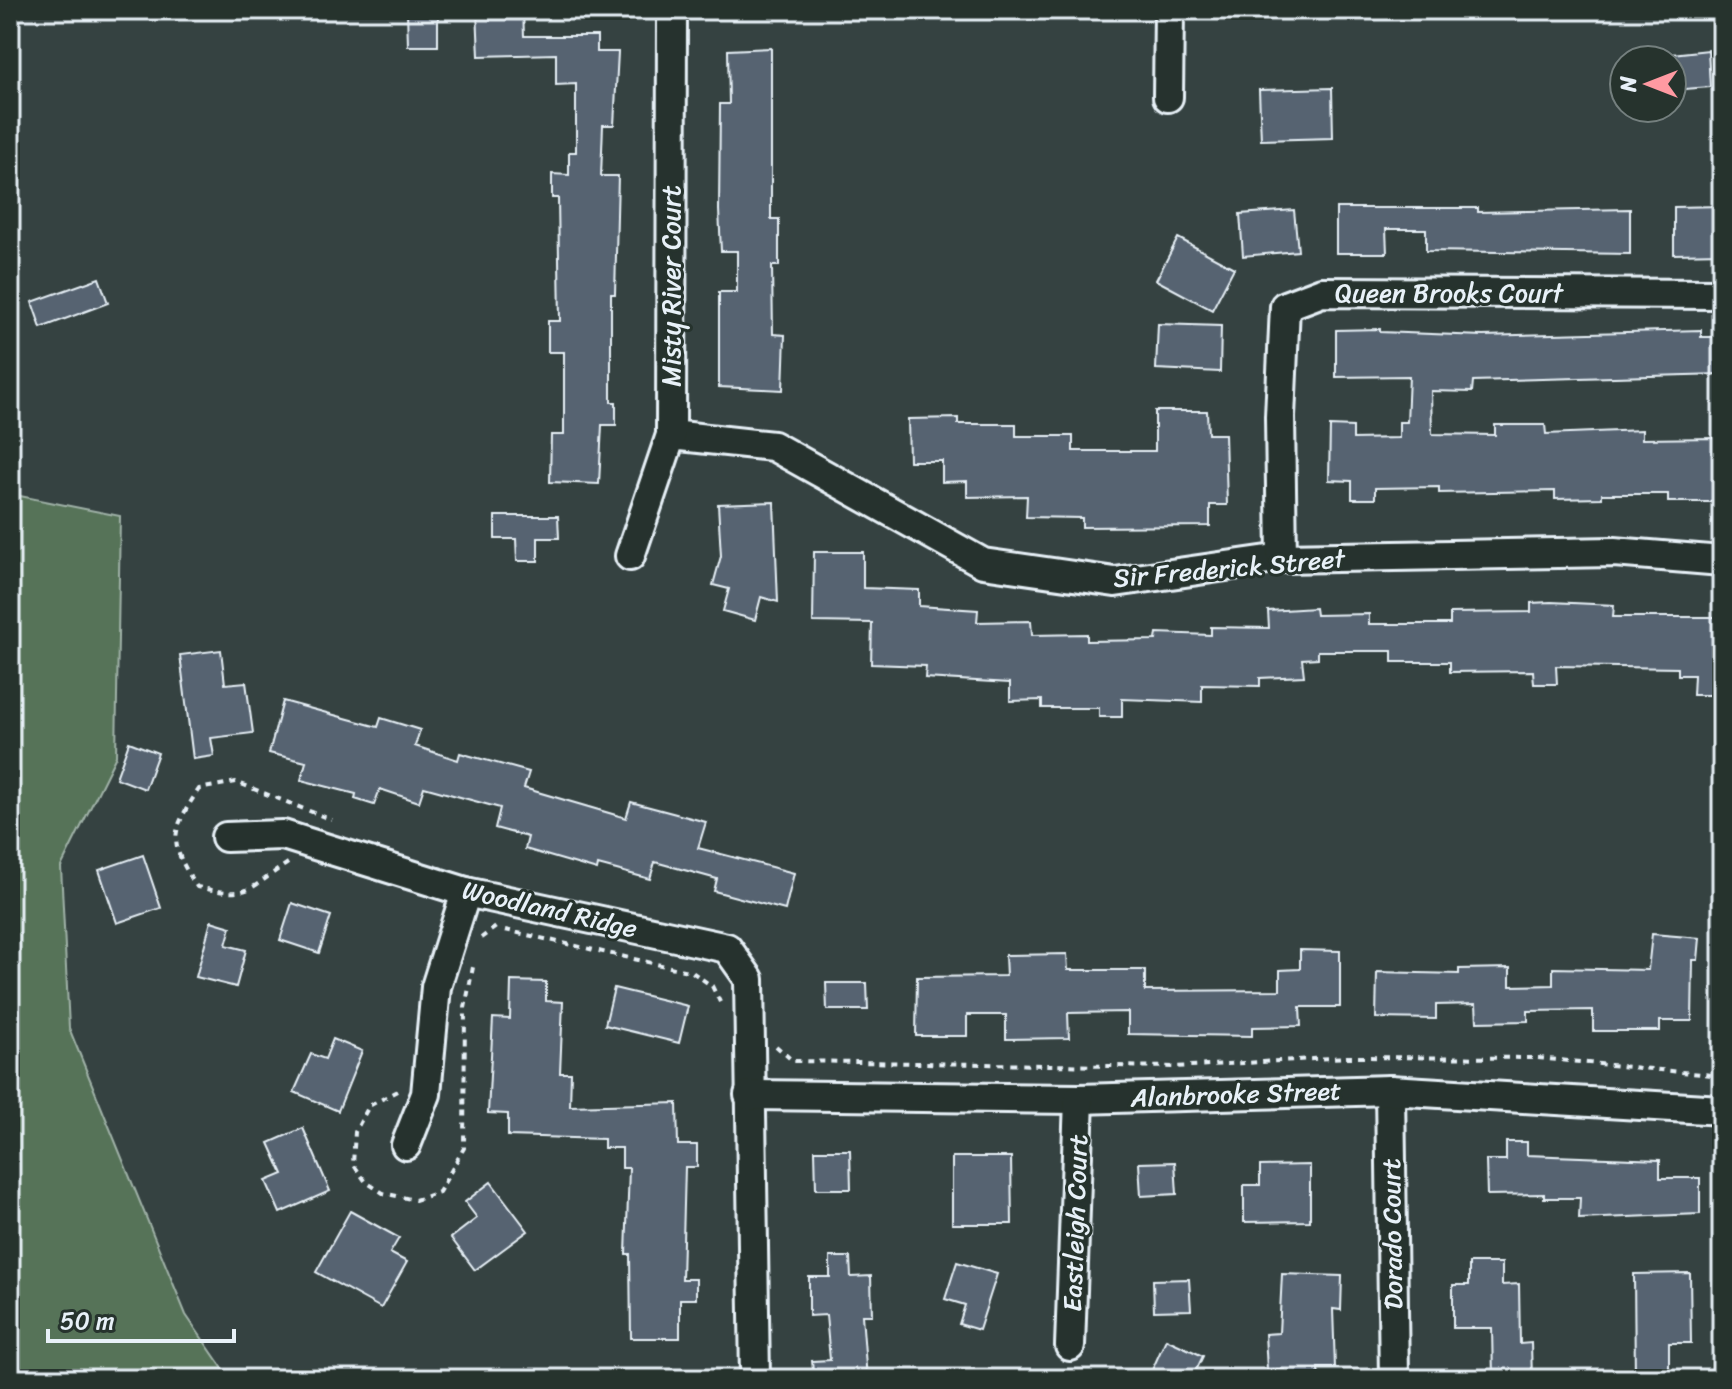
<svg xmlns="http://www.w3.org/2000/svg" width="1732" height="1389" font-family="Sriracha,sans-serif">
  <rect width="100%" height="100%" fill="#354241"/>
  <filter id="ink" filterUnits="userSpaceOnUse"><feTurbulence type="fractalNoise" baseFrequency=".0125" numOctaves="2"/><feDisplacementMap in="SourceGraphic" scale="16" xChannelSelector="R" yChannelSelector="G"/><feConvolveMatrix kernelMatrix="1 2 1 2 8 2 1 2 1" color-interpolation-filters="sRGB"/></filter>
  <g filter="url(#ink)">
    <path fill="#577359" stroke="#a0b2a8" stroke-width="2" d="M 10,494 L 120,516 L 116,756 L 61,867 L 69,1028 L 186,1315 L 230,1379 L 10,1379 Z"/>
    <g fill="#576471" stroke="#e8f1f8" stroke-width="2">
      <path d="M 407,10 L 438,10 L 438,46 L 408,46 Z"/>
      <path d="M 477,10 L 523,10 L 524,36 L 597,36 L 597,52 L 618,52 L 614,125 L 603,125 L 601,176 L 618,176 L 615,294 L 611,294 L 611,402 L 616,402 L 616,425 L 602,425 L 599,484 L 550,482 L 551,435 L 564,435 L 564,352 L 548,352 L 548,321 L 560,321 L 558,198 L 552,198 L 552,174 L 569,175 L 569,152 L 576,152 L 576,84 L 556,85 L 556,54 L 479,56 Z"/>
      <path d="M 771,48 L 771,219 L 779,219 L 779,266 L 772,266 L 773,334 L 785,335 L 783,390 L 719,387 L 719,292 L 737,292 L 737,251 L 721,251 L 719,210 L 720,104 L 729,104 L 728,50 Z"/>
      <path d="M 1708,50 L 1710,87 L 1672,90 L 1672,54 Z"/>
      <path d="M 1332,88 L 1333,138 L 1261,140 L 1259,90 Z"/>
      <path d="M 1722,206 L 1722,253 L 1674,254 L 1674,207 Z"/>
      <path d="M 1336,208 L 1478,208 L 1478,212 L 1630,209 L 1630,254 L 1426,251 L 1426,229 L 1386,229 L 1387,253 L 1336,253 Z"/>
      <path d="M 1294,210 L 1298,251 L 1243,256 L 1240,214 Z"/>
      <path d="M 1178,238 L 1234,268 L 1212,310 L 1156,280 Z"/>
      <path d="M 99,278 L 108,303 L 41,328 L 32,302 Z"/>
      <path d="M 1158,324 L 1221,326 L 1220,372 L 1156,369 Z"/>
      <path d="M 1380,329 L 1380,332 L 1483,336 L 1701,330 L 1701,337 L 1722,337 L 1722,374 L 1473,381 L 1472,392 L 1431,391 L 1432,434 L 1495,435 L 1495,425 L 1545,425 L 1546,434 L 1642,430 L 1642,439 L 1715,438 L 1715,502 L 1668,502 L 1668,494 L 1602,494 L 1602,498 L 1555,499 L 1555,491 L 1439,493 L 1439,487 L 1375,488 L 1375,499 L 1352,499 L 1352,481 L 1329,480 L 1330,426 L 1353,427 L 1353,439 L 1399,438 L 1399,422 L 1407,422 L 1409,376 L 1336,377 L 1336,330 Z"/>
      <path d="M 1155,411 L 1207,411 L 1208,434 L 1225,434 L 1227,505 L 1210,505 L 1210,526 L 1082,527 L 1082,518 L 1026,517 L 1027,496 L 967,497 L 967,481 L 942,482 L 942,461 L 909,461 L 908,419 L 958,418 L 958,424 L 1016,424 L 1016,436 L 1073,436 L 1073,451 L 1155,451 Z"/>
      <path d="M 774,502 L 778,602 L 761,597 L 755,620 L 723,611 L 729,589 L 713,585 L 721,556 L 718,504 Z"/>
      <path d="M 495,516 L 558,516 L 559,538 L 538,538 L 538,561 L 517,561 L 516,539 L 495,539 Z"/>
      <path d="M 814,552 L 863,552 L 863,588 L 919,590 L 919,606 L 978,610 L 977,622 L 1031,621 L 1032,635 L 1087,634 L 1087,641 L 1156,640 L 1157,633 L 1211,635 L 1211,627 L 1269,628 L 1268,611 L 1315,608 L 1316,615 L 1369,614 L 1369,624 L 1450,624 L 1450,613 L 1531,612 L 1531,603 L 1551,602 L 1614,605 L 1613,617 L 1722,617 L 1722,695 L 1693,695 L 1694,675 L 1678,675 L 1678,668 L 1556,666 L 1557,684 L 1534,684 L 1533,671 L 1450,672 L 1450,662 L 1392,662 L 1392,651 L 1318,651 L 1318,658 L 1302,659 L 1304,676 L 1260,678 L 1260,686 L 1202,685 L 1202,702 L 1122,699 L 1122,717 L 1099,717 L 1099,708 L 1042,708 L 1042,700 L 1010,701 L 1010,683 L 925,678 L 926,666 L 871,664 L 872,623 L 813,622 Z"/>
      <path d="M 221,650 L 225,684 L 246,682 L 253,733 L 211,738 L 214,756 L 193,759 L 180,655 Z"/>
      <path d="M 283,701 L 378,727 L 381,718 L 420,730 L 415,746 L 458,760 L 460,753 L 529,772 L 524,788 L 626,818 L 631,802 L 706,822 L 698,848 L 794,873 L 785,910 L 714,891 L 717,879 L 655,862 L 650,879 L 598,865 L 597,870 L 525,849 L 528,837 L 495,828 L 500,808 L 424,787 L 419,802 L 380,789 L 374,805 L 355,799 L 356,794 L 301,780 L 306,762 L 269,753 Z"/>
      <path d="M 129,742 L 158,753 L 145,789 L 116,778 Z"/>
      <path d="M 143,855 L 161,908 L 117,923 L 99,870 Z"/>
      <path d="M 292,903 L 331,916 L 319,953 L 280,940 Z"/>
      <path d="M 211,921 L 231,927 L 226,945 L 246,950 L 236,987 L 196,977 Z"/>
      <path d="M 1652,934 L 1700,938 L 1698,960 L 1693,960 L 1692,1021 L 1660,1021 L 1660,1031 L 1593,1031 L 1593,1010 L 1528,1011 L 1528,1021 L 1477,1022 L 1476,1004 L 1436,1005 L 1436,1019 L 1376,1018 L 1377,972 L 1459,974 L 1459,969 L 1510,968 L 1510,986 L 1553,985 L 1553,968 L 1648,970 Z"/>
      <path d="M 1300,950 L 1340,951 L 1340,1007 L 1300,1007 L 1301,1026 L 1252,1027 L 1252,1036 L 1128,1034 L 1128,1012 L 1068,1013 L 1069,1038 L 1006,1039 L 1006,1015 L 967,1015 L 967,1036 L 916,1036 L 917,977 L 1006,976 L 1005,955 L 1067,954 L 1068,970 L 1145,970 L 1145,991 L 1280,990 L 1280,970 L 1300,969 Z"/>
      <path d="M 511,981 L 546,982 L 546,1001 L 563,1002 L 560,1073 L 571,1073 L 570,1106 L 677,1103 L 678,1145 L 697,1145 L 697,1167 L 685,1167 L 682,1279 L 696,1279 L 696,1299 L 680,1299 L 680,1338 L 631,1338 L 630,1254 L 626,1254 L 629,1168 L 622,1168 L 622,1148 L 604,1148 L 604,1139 L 508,1136 L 508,1114 L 488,1113 L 493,1018 L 510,1019 Z"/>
      <path d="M 826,983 L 867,983 L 868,1010 L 827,1010 Z"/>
      <path d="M 614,988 L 688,1006 L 679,1043 L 605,1025 Z"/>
      <path d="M 333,1039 L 362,1051 L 338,1111 L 294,1092 L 311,1054 L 325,1059 Z"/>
      <path d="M 303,1128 L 330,1191 L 280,1213 L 266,1181 L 283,1174 L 269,1143 Z"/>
      <path d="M 1506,1142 L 1527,1142 L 1527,1155 L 1660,1160 L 1660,1178 L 1700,1178 L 1700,1214 L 1579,1219 L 1580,1198 L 1544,1198 L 1544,1194 L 1487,1195 L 1486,1160 L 1506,1160 Z"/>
      <path d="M 815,1150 L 850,1150 L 851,1189 L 816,1189 Z"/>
      <path d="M 952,1157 L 1011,1157 L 1012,1224 L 952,1224 Z"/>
      <path d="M 1175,1162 L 1177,1194 L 1141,1196 L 1139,1163 Z"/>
      <path d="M 1310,1165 L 1310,1221 L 1244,1222 L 1244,1185 L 1260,1185 L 1260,1166 Z"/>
      <path d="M 491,1182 L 528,1231 L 475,1270 L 451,1238 L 477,1218 L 465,1202 Z"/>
      <path d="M 350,1211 L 399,1238 L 390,1253 L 407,1262 L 381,1308 L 316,1272 Z"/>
      <path d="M 830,1257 L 850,1257 L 851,1277 L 871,1276 L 872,1315 L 862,1315 L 867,1379 L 814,1379 L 812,1361 L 830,1360 L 826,1315 L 809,1316 L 809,1277 L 830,1277 Z"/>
      <path d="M 957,1262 L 997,1274 L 979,1330 L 959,1324 L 965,1305 L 945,1299 Z"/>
      <path d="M 1469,1263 L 1502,1263 L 1502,1285 L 1519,1284 L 1520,1344 L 1531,1343 L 1532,1379 L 1493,1379 L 1492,1328 L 1453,1328 L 1453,1285 L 1469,1285 Z"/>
      <path d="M 1690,1273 L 1691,1343 L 1669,1343 L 1669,1379 L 1635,1379 L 1634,1274 Z"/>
      <path d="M 1282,1274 L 1342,1276 L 1341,1310 L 1333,1309 L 1335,1368 L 1318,1368 L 1319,1379 L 1284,1379 L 1284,1370 L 1267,1370 L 1265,1334 L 1279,1333 Z"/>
      <path d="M 1189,1279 L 1191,1310 L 1154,1311 L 1153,1280 Z"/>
      <path d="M 1166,1339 L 1203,1356 L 1192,1379 L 1148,1379 Z"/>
    </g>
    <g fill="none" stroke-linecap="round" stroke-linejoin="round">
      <g stroke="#e8f1f8" stroke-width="34">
        <g id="minor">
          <path d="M 1168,97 L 1169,10"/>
          <path d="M 671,435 L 773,446 L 983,563 L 1115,582 L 1282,558 L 1614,552 L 1722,561"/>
          <path d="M 630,556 L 671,435 L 672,10"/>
          <path d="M 1282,558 L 1280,417 L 1285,306 L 1322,292 L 1722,294"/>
          <path d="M 226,837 L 283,835 L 466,892 L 727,948 L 749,979 L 755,1379"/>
          <path d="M 1390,1090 L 1394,1379"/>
          <path d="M 749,1095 L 1079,1099 L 1390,1090 L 1722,1110"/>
          <path d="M 406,1145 L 426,1094 L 436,987 L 466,892"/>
          <path d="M 1070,1346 L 1079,1099"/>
        </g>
      </g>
      <g stroke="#e8f1f8" stroke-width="4" stroke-dasharray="6 6" stroke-linecap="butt">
        <path d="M 288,863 C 246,890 251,899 197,887 C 168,842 170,833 199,789 L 236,782 L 332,820"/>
        <path d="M 505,930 L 692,972 L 712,986 L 722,1006"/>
        <path d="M 481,938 L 496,927"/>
        <path d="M 776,1046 L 793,1061 L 1175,1067 L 1348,1057 L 1538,1058 L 1722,1076"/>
        <path d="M 397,1091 L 369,1106 L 355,1132 L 353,1164 L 366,1182 L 383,1193 L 415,1200 L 439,1192 L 464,1148 L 465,1008 L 474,962"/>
      </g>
      <use href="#minor" stroke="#26332d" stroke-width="28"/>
    </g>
  </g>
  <g text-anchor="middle" stroke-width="6" stroke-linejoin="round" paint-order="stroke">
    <g font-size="26" fill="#e8f1f8" stroke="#26332d">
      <text transform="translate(671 286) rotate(-90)" y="9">Misty River Court</text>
      <text x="1449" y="302">Queen Brooks Court</text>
      <text transform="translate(1229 568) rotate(-5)" y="9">Sir Frederick Street</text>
      <text transform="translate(550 909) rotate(13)" y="9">Woodland Ridge</text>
      <text transform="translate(1236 1094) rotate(-2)" y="9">Alanbrooke Street</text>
      <text transform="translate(1075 1223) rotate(-88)" y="9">Eastleigh Court</text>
      <text transform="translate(1392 1234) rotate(-91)" y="9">Dorado Court</text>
    </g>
  </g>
  <rect width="1732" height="1389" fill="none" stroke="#26332d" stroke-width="40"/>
  <rect x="20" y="20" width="1692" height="1349" fill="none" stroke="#e8f1f8" stroke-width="3" filter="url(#ink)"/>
  <g transform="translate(1648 84) rotate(270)"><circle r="38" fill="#26332d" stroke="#747f7e" stroke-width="2"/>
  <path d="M0-6L14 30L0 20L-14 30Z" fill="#ff9aa2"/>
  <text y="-12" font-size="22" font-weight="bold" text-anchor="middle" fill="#e8f1f8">N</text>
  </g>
  <path d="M48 1329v12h186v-12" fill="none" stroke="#e8f1f8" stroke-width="4"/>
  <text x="60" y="1329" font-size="24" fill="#e8f1f8" stroke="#26332d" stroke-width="6" paint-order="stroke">50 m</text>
</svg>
